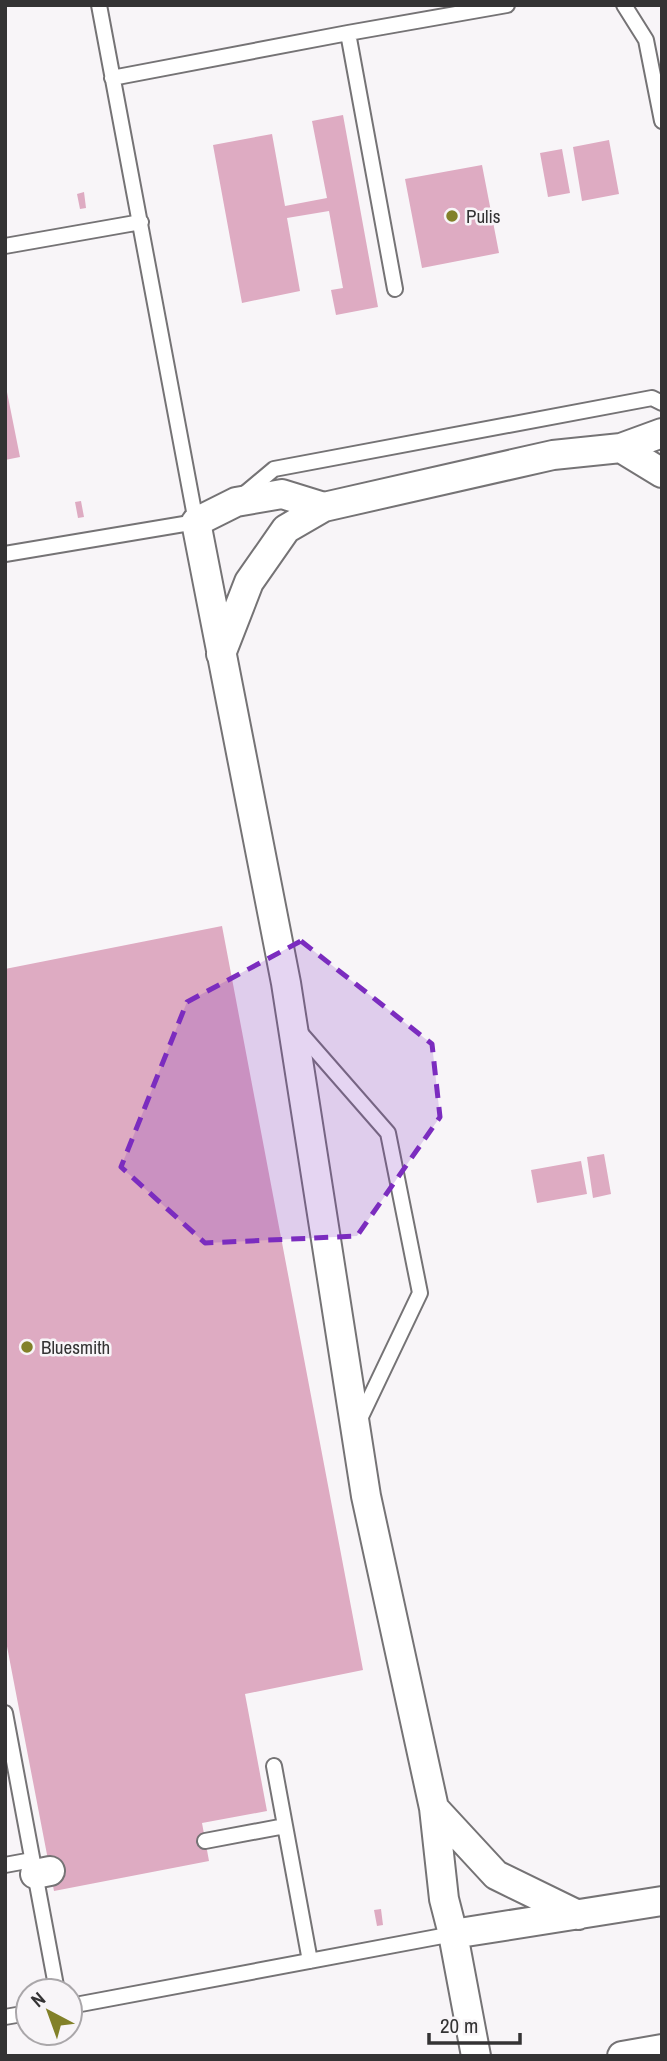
<svg xmlns="http://www.w3.org/2000/svg" width="667" height="2061" font-family="'Archivo Narrow',sans-serif">
  <rect width="100%" height="100%" fill="#f8f5f8"/>
  <!-- building -->
  <path fill="#deabc2" d="M343 115 378 307 336 315 331 290 343 288 329 211 287 218 300 291 242 303 213 145 272 134 285 206 327 198 312 121Z
    M609 140 619 194 582 201 573 147Z
    M562 149 570 193 548 197 540 153Z
    M482 165 499 253 422 268 405 179Z
    M84 192 86 208 80 209 77 194Z
    M5 382 20 457 5 460Z
    M81 501 84 517 78 518 75 502Z
    M222 926 363 1670 245 1694 267 1811 202 1823 209 1861 54 1891 5 1636V969Z
    M604 1154 611 1194 593 1198 587 1157Z
    M581 1161 587 1194 537 1203 531 1170Z
    M381 1909 383 1925 377 1926 374 1910Z"/>
  <g fill="none" stroke-linecap="round" stroke-linejoin="round">
    <!-- lane casing -->
    <g stroke="#757375" stroke-width="18">
      <path id="lane" d="M624 5 646 40 662 121
        M348 33 395 289
        M112 78 348 33 507 5
        M5 246 141 222
        M243 495 274 469 652 398 662 403
        M5 554 196 522 99 5
        M297 1029 388 1133 420 1293 358 1423
        M5 1713 57 1991
        M274 1766 310 1961
        M205 1841 285 1826
        M5 1865 32 1860
        M70 2006 453 1934
        M5 2017 28 2013"/>
    </g>
    <!-- street casing -->
    <g stroke="#757375" stroke-width="32">
      <path id="street" d="M621 448 662 473
        M324 507 282 494 236 502 196 522 286 983 366 1496 434 1808 444 1899 453 1934 476 2056
        M221 654 249 582 286 529 324 507 553 455 621 448 662 433
        M434 1808 496 1875 578 1915
        M35 1874 50 1871
        M453 1934 662 1901
        M622 2056 662 2049"/>
    </g>
    <!-- lane -->
    <use href="#lane" stroke="#fff" stroke-width="14"/>
    <!-- street -->
    <use href="#street" stroke="#fff" stroke-width="28"/>
  </g>
  <!-- marked area -->
  <path fill="#7b2cbf" fill-opacity="0.2" stroke="#7b2cbf" stroke-width="5" stroke-dasharray="14 9" stroke-linejoin="round" d="M301 941 432 1044 440 1117 357 1236 205 1243 121 1167 187 1002Z"/>
  <!-- markers -->
  <g fill="#828129" stroke="#f8f5f8" stroke-width="2.5">
    <circle cx="452" cy="216" r="7"/>
    <circle cx="27" cy="1347" r="7"/>
  </g>
  <g text-anchor="middle" stroke-width="5" stroke-linejoin="round" paint-order="stroke">
    <!-- poi labels -->
    <g font-size="19" fill="#343334" stroke="#f8f5f8" text-anchor="start">
      <text x="466" y="223">Pulis</text>
      <text x="41" y="1354">Bluesmith</text>
    </g>
  </g>
  <!-- border -->
  <rect width="667" height="2061" fill="none" stroke="#343334" stroke-width="14"/>
  <!-- north arrow -->
  <g transform="translate(49 2012) rotate(319)"><circle r="33" fill="#f8f5f8" stroke="#aaa7aa" stroke-width="2"/>
  <path d="M0-5L12 26L0 18L-12 26Z" fill="#828129"/>
  <text y="-10" font-size="19" font-weight="bold" text-anchor="middle" fill="#343334">N</text>
  </g>
  <!-- scale -->
  <path d="M429 2033v10h91v-10" fill="none" stroke="#343334" stroke-width="3.5"/>
  <text x="440" y="2033" font-size="21" fill="#343334" stroke="#f8f5f8" stroke-width="5" paint-order="stroke">20 m</text>
</svg>
